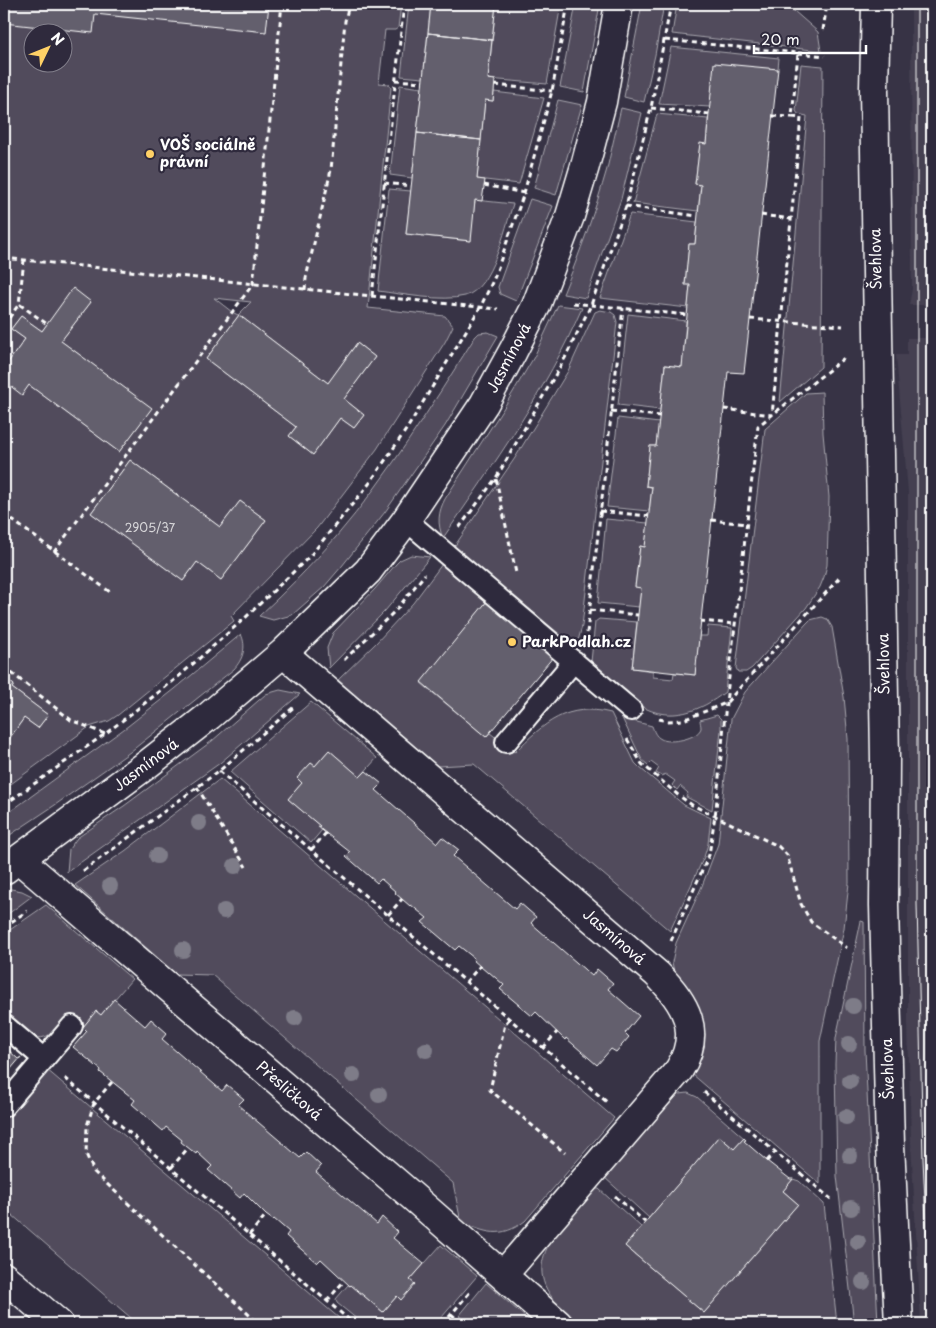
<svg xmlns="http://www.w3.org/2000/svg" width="936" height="1328" font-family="'Playpen Sans',sans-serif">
  <rect width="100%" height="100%" fill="#373345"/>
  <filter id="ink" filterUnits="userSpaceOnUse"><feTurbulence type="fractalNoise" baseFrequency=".02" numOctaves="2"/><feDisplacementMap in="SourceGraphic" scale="10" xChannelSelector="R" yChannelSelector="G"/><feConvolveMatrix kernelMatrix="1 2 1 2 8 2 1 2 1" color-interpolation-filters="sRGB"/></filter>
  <g filter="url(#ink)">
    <!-- built -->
    <path fill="#444051" d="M911 4H932V305H909L912 289Z
      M907 338H932V1324H921L911 1143 908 1024V492L896 355H907Z"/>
    <!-- green -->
    <path fill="#514c5c" stroke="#a8a6ae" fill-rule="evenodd" d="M4 4H401L398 28 395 30H385L379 83 389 84 391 88 368 308 445 316 453 326 445 342 377 449 317 528 231 616 234 621 118 715 109 721 89 727 4 789V746L24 718 38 728 48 715 12 688 14 685 4 677V381L22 394 29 385 119 452 151 408 61 341 91 302 47 324 42 331 21 316 11 329 25 339 4 368ZM32 32H62V62H32ZM214 298 251 302 238 315 232 312ZM239 315 328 383 357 343 375 357 344 399 364 415 354 428 340 418 313 455 289 436 296 427 206 359ZM130 460 220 527 240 501 266 520 221 580 197 562 183 581 91 513Z
      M409 4H431L423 78 401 76Z
      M496 4H561L547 84 488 79Z
      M576 4H600L584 92 560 87Z
      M642 4H664L655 55 644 102 624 97Z
      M677 4H786L818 32 821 51 672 34Z
      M671 47 779 58 778 69 710 107 659 104Z
      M801 64 823 66 821 367 780 402 807 116 798 114 796 111Z
      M400 85 422 88 412 178 390 175Z
      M494 92 544 98 519 184 477 179 485 100 493 101Z
      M558 100 582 105 556 195 534 188Z
      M621 108 642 113 621 199 586 298 563 294C580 253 595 211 607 169 612 149 616 128 621 108Z
      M657 114 708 119 706 144H700L695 184 701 185 698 211 633 203Z
      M389 189 411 191 406 234 470 241 475 200 513 204C505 228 492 289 465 296 442 302 402 294 378 291Z
      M530 199 553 206 516 301 500 294 498 287Z
      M630 214 697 222 695 244H689L685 284 690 285 688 308 600 298Z
      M558 305 582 308C546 391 494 464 443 538 437 524 438 512 445 499L503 409 534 357Z
      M600 310 611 312 615 315 617 322 582 626 578 641 573 649 454 547 515 458 568 371 595 312Z
      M628 314 686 321 682 367 665 365 660 410 618 405Z
      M488 332 498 336 445 426 385 512 342 566 324 587 292 615 273 620 259 616C286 591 312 565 336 537 389 475 432 405 475 337L479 333Z
      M822 392 823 433 829 497 827 565 824 577 820 587 806 608 752 668 746 672H738L736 668 765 429 806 393Z
      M618 418 659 423 656 446H650L646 486 652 487 649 511 607 507Z
      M606 519 648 523 645 547 640 546 635 586 641 588 639 607 598 603Z
      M411 555 430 557 385 611 329 668 327 648 333 633 375 589 396 564 400 560Z
      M442 564 488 600 421 683 486 737 490 733 515 752C544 723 567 702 611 713L635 763 640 768 684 805 711 818 708 844 704 857 670 931 474 764 438 766 338 680 376 643 413 603Z
      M822 617 827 619 832 627 844 697 848 739 849 883 844 928 820 1041V1184L692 1074 703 1042 702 1016 697 1004 674 972 672 962 676 943 702 886 718 844 731 719 745 692 806 624 810 620Z
      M599 619 637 622 632 668 653 671V677L673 679 674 673 695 675 699 636H707L708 626 732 628 725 692C701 711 670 723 641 706 626 697 605 675 591 662L595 622Z
      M241 634C247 647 243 659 234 669L130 752 55 805 4 839V816L128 726 175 689Z
      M280 690 300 694 220 763 67 872 69 849 77 838 124 806 212 741 266 694Z
      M311 702 377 758 360 777 329 750 315 766 311 763 298 778 302 783 288 799 320 826 319 827 322 830 311 843 230 772Z
      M717 715 721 719V730L712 810 686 797 688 793 680 786 677 790 672 785 675 781 665 774 662 776 656 773 659 768 651 762 648 765 642 760 622 718 652 726C654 731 655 736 661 739 669 744 698 739 701 728 701 725 700 722 700 720Z
      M220 779 614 1118 525 1221C501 1239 486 1233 461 1222L453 1183 212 975 176 974 75 885 125 851Z
      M11 889 22 891 32 896 4 917V891Z
      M46 905 132 979 101 1015 96 1012 83 1027 69 1016C38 1052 35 1038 4 1012V934Z
      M861 921 864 922 865 1050 878 1324H854L837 1176 835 1064 836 1038Z
      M46 1069 346 1324H138L4 1208V1119Z
      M688 1093 697 1097 744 1138 734 1149 719 1136 649 1218 604 1177 674 1097 680 1094Z
      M793 1179 799 1181 824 1204 837 1324H581C572 1317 562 1310 555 1301 518 1259 568 1219 595 1189H599L641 1227 625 1246 704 1313 798 1204 783 1191Z
      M441 1245 477 1276 436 1324H363L337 1303 336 1299 348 1285 350 1286 351 1285 383 1312 397 1296 401 1300 410 1280Z
      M486 1283 533 1324H469L459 1316Z"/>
    <!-- building -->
    <path fill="#635f6d" stroke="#fff" d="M4 4H269L266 32 95 14 93 33 4 23Z
      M431 4H496L492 40 428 33Z
      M428 33 492 40 488 79 495 80 494 92 493 101 485 100 481 140 417 133Z
      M714 63 778 69 744 373 728 372 695 675 632 668 641 588 635 587 640 546 645 547 652 487 646 486 650 446H656L665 365 682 367 690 285H685L689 244H695L701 185 695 184 700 143 706 144Z
      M417 133 481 140 477 179 485 180 482 201 475 200 471 241 406 234Z
      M73 288 91 302 61 341 152 408 119 452 29 385 22 395 4 381V368L25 339 11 329 21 316 42 331Z
      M239 315 328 383 357 343 375 357 344 399 364 415 354 428 340 418 313 455 289 436 296 427 206 359Z
      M130 460 220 527 240 501 266 520 221 580 197 562 183 581 91 513Z
      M488 600 554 656 486 737 421 682Z
      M4 677 14 685 12 688 48 715 38 728 24 718 4 746Z
      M329 750 360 777 366 771 382 784 376 790 437 843 442 837 459 850 453 856 515 909 520 903 536 917 531 923 592 976 597 969 613 983 608 989 639 1016 625 1033 629 1037 616 1052 611 1049 597 1065 566 1038 565 1040 536 1012 532 1016 500 989 504 985 489 972 488 973 473 960 474 958 459 946 455 950 422 922 427 918 411 905 410 906 395 893 396 892 381 879 377 883 346 856 350 852 318 827 320 826 288 799 302 783 297 778 311 763 315 766Z
      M114 999 145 1026 151 1019 167 1033 162 1039 222 1091 227 1085 244 1099 238 1105 300 1158 306 1152 321 1166 316 1172 377 1224 382 1217 398 1232 393 1238 424 1264 410 1280 415 1284 401 1300 397 1296 383 1312 351 1285 350 1286 321 1259 317 1263 286 1236 289 1232 274 1219 273 1220 266 1215 244 1193 240 1198 208 1170 212 1166 197 1152 196 1154 181 1142 182 1140 166 1127 163 1131 132 1104 135 1100 100 1072 101 1070 73 1047 87 1031 83 1027 96 1011 101 1015Z
      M4 1046 18 1059 21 1057 4 1077Z
      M719 1136 734 1149 744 1138 746 1140 744 1141 767 1161 790 1179H793L783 1191 798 1204 704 1313 625 1246Z"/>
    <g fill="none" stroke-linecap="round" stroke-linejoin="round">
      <!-- service casing -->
      <g stroke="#fff" stroke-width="24">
        <path id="service" d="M406 520 631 710
          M506 742 574 661
          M4 1025 44 1059
          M4 1106 72 1026"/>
      </g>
      <!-- minor casing -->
      <g stroke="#fff" stroke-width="31">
        <path id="minor" d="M283 653 657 974C685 1002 703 1031 679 1070L503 1275
          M19 859 412 1196 558 1324
          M4 870 149 763 209 716 283 653 368 571 406 520 484 404 513 351 536 306 570 216 585 166 602 102 619 4
          M4 1277 59 1324"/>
      </g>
      <!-- secondary casing -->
      <g stroke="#fff" stroke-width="31">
        <path id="secondary" d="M876 4 874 89 885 759 884 905 890 1145 899 1324"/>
      </g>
      <!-- path -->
      <path stroke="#fff" stroke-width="3" stroke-dasharray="5 4" stroke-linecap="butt" d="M823 30 827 4
        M665 40 798 53 792 117 801 118 772 415 724 409
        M798 53 825 56
        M395 80 423 82
        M495 85 552 91
        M651 108 709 114
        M772 116 792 117
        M384 183 411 186
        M484 185 524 193
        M626 206 697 216
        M761 215 792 219
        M4 258 498 309
        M24 260 19 304 47 324
        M305 290 306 278 331 170 345 21 349 4
        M372 296 404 4
        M573 303 687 315
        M750 319 843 326
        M4 325 19 304
        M611 411 660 416
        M496 479 516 573
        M600 511 649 516
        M4 514 110 592
        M711 520 747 524
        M459 528 496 478 565 358 591 305 626 206 651 108 671 4
        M54 552 253 284 282 4
        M590 610 638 615
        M700 621 735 624
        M587 633 623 308
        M344 660 397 609 425 574
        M4 667 71 720 105 734
        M659 719 668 721 683 720 726 703 841 576
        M627 739 642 764 678 795 692 805 778 846 787 855 801 904 811 922 847 948
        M219 771 608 1103
        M197 787 246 867
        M4 805 105 734 177 678 245 618 310 556 369 484 408 427 481 306 495 276 524 193 552 91 568 4
        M311 850 326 833
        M83 871 219 771 295 706
        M388 915 402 899
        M4 927 27 911
        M671 941 709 855 716 809 726 703 758 426 844 358
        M466 982 480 966
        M509 1019 505 1024 490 1090 565 1153
        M543 1048 557 1032
        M65 1078 354 1324
        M112 1082 94 1103 87 1126 86 1154 94 1172 259 1324
        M704 1092 831 1199
        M767 1161 775 1152
        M171 1168 188 1148
        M615 1196 645 1222
        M249 1235 266 1215
        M327 1301 344 1281
        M451 1314 463 1324
        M443 1324 470 1292"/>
      <!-- service -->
      <use href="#service" stroke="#2f2a3d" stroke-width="20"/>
      <!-- minor -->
      <use href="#minor" stroke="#2f2a3d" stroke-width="28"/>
      <!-- secondary -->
      <use href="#secondary" stroke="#2f2a3d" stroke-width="28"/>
      <!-- tram -->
      <path stroke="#fff" stroke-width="1" d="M917 4V904L923 1159 931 1324"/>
    </g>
    <!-- trees -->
    <g fill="#7e7c88">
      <circle cx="199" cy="823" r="8"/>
      <circle cx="157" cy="856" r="8"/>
      <circle cx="235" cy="866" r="8"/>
      <circle cx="110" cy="886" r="8"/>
      <circle cx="224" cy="911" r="8"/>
      <circle cx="183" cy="950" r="8"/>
      <circle cx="853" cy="1006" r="8"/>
      <circle cx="295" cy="1018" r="8"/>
      <circle cx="849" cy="1044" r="8"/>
      <circle cx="426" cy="1050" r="8"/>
      <circle cx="353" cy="1075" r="8"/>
      <circle cx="850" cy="1081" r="8"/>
      <circle cx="379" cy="1095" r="8"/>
      <circle cx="846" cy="1117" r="8"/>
      <circle cx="850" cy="1156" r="8"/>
      <circle cx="851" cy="1208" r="8"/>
      <circle cx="858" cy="1242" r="8"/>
      <circle cx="863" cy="1282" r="8"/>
    </g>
  </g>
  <!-- markers -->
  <g fill="#ffd166" stroke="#2f2a3d" stroke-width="2">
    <circle cx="150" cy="154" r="5"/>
    <circle cx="512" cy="642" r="5"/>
  </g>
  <g text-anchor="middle" stroke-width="4.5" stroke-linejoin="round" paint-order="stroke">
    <!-- number labels -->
    <g font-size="12" fill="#d8d7da">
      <text x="150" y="532">2905/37</text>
    </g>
    <!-- poi labels -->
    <g font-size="15" font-weight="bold" fill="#fff" stroke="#2f2a3d" text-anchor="start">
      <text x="160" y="150">VOŠ sociálně<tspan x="160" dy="17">právní</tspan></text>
      <text x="522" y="647">ParkPodlah.cz</text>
    </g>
    <!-- street labels -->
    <g font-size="15" fill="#fff" stroke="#2f2a3d">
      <text transform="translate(876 259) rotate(-91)" y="5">Švehlova</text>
      <text transform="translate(509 358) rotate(-62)" y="5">Jasmínová</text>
      <text transform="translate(884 664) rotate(-91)" y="5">Švehlova</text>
      <text transform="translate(146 765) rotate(-37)" y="5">Jasmínová</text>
      <text transform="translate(614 937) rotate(41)" y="5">Jasmínová</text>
      <text transform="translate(888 1069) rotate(-92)" y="5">Švehlova</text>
      <text transform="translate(289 1091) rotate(41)" y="5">Přesličková</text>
    </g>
  </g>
  <!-- margin -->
  <rect width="936" height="1328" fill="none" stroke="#2f2a3d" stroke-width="20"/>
  <rect x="10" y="10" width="916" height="1308" fill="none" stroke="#fff" stroke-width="2" filter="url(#ink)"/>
  <!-- north arrow -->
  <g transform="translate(48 48) rotate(47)"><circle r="24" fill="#2f2a3d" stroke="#827f8b"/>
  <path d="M0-4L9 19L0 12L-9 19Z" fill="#ffd166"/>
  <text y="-8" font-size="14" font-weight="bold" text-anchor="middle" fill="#ffffff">N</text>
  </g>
  <!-- scale -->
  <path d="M754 45v8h112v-8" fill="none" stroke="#ffffff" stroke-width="2.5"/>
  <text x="761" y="45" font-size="15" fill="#ffffff" stroke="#2f2a3d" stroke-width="4" paint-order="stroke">20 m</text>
</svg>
